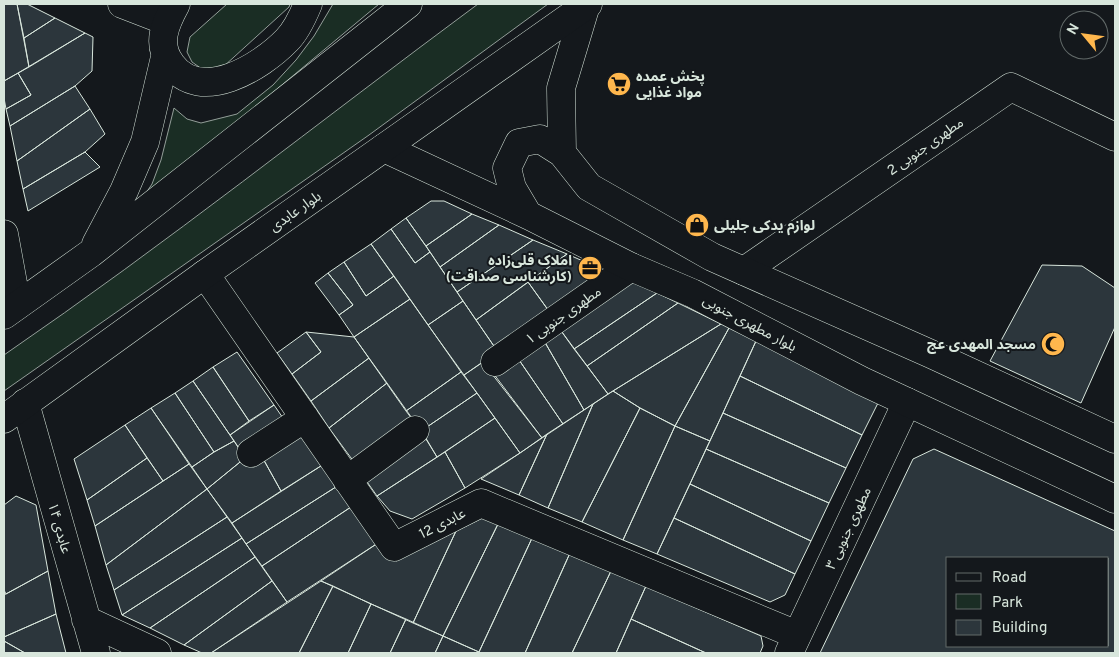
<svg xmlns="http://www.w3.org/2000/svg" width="1119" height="657" font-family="Overpass,'Noto Sans Arabic',sans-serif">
  <rect width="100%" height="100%" fill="#14181c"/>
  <!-- green -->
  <path fill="#1a2d24" stroke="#939e99" d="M227 4H290L289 7 223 67 202 69 192 62 187 52 190 37Z
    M333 4H379L138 205 152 184 161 160 174 108 187 119 201 123 237 114 273 85 296 60 314 36Z
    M478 4H548L369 135 4 391V355C166 244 320 121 478 4Z"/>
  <!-- building -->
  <path fill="#2c363c" stroke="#d8e6dc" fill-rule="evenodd" d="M4 4H17L29 67 4 81Z
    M17 4H27L55 18 24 38Z
    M55 18 85 33 29 67 24 38Z
    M85 33 93 37 92 71 75 86 10 126 6 109 31 95 18 73Z
    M18 73 31 95 6 109 4 98V81Z
    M75 86 90 109 17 161 10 126Z
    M90 109 105 134 85 152 23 189 17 161Z
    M85 152 100 167 28 211 23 189Z
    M431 201H444L472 214 426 246 406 218Z
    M472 214 499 225 440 267 426 246Z
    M406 218 430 252 415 263 391 229Z
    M499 225 533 240 457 292 440 267Z
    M391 229 415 263 430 252 463 301 428 325 371 244Z
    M533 240 567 254 476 320 457 292Z
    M371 244 394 276 366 296 344 262Z
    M567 254 610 273 551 314 528 282Z
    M344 262 366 296 394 276 410 299 354 337 339 315 353 305 328 273Z
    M1042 265 1082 266 1115 288V327L1081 403 990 361Z
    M328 273 353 305 339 315 315 283Z
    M629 279 657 293 574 349 559 328Z
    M528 282 551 314 498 352 476 320Z
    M657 293 678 303 587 366 574 349Z
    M410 299 461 372 406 411 354 337Z
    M463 301 498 352 464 375 428 325Z
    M678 303 721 324 608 394 587 366Z
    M721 324 729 328 675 426 640 408 613 391Z
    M559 328 608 394 584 410 543 339Z
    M729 328 756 341 710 441 675 426Z
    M306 332 354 337 369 358 311 401 292 374 321 352Z
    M306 332 321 352 292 374 277 353Z
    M543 339 584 410 563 424 517 357Z
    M756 341 879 401 862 435 740 376Z
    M237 352 274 405 249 421 213 367Z
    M517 357 563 424 542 438 492 374Z
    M369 358 387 383 329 428 311 401Z
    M484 361 542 438 520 453 464 375Z
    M213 367 249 421 230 435 193 381Z
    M461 372 477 393 421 431 406 411Z
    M740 376 862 435 846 468 723 413Z
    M193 381 234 441 214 452 175 393Z
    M387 383 414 421 354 462 329 428Z
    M613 391 640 408 582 522 548 508 593 404Z
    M175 393 214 452 192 467 151 408Z
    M477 393 495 418 437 457 421 431Z
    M593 404 548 508 519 495 547 434Z
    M274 405 285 421 241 451 230 435Z
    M151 408 189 464 163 481 125 425Z
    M640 408 675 426 623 540 582 522Z
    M723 413 846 468 829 503 706 449Z
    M495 418 520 453 465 488 445 452Z
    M125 425 147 458 87 500 74 459Z
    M675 426 710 441 657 554 623 540Z
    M298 431 324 464 281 491 261 455Z
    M547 434 519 495 481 479 520 453Z
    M424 435 437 457 377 496 365 479Z
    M234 441 245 458 207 489 192 467 214 452Z
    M706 449 829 503 811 541 690 484Z
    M934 449 1115 531V653H820L913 459ZM948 558H1108V646H948Z
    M445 452 465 488 412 519 390 511 377 496Z
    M261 455 281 491 232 523 207 489 245 458Z
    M147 458 163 481 95 526 87 500Z
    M189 464 207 489 106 565 95 526Z
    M324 464 339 485 246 544 232 523Z
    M690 484 811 541 795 574 674 518Z
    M339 485 354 505 262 566 246 544Z
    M207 489 227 517 114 590 106 565Z
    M16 496 36 505 48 571 6 594 4 590V505Z
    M354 505 381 541 287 602 262 566Z
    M486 516 499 522 443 636 413 623 456 531Z
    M227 517 242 538 122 615 114 590Z
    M674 518 795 574 785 595 770 602 657 554Z
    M499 522 533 536 479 652 443 636Z
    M456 531 413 623 321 581 381 541 396 561Z
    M533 536 570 553 525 653H481L479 652Z
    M242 538 255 557 150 628 122 615Z
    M570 553 611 571 572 653H525Z
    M255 557 272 581 184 645 150 628Z
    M48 571 56 614 4 637V595Z
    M611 571 646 586 616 653H572Z
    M272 581 287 602 211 653H202L184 645Z
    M321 581 333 586 299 653H211Z
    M333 586 371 604 348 653H299Z
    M646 586 761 636 763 646 760 653H706L631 619Z
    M371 604 406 619 390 653H348Z
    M56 614 66 653H25L4 641V637Z
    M406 619 443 636 435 653H390Z
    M631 619 706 653H616Z
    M443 636 479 652V653H435Z
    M4 641 25 653H4Z"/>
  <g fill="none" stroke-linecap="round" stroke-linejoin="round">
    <!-- minor casing -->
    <g stroke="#d8e6dc" stroke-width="29">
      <path id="minor" d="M4 234 17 305
        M744 271 1011 87 1115 137
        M205 274 394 547 481 503 797 635
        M495 362 631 267
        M25 403 96 653
        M251 453 305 418
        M347 480 415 430
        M86 620 157 653
        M789 653 907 402"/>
    </g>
    <!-- tertiary casing -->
    <g stroke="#d8e6dc" stroke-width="29">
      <path id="tertiary" d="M122 4 166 21
        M586 5 561 88 562 153 589 187 712 257 931 354 1115 439
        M384 148 528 215 631 267 692 293 862 381 1115 499
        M528 215 512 188 507 168 519 143 540 139 562 153"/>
    </g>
    <!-- secondary casing -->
    <g stroke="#d8e6dc" stroke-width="29">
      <path id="secondary" d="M176 4C165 24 156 44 171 64 200 105 261 67 287 40 296 31 303 16 308 4
        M96 244 124 191 145 142 165 57
        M4 315 91 253 408 4
        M4 419 205 274 588 4"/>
    </g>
    <!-- minor -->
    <use href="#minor" stroke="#14181c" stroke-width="28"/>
    <!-- tertiary -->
    <use href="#tertiary" stroke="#14181c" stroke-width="28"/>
    <!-- secondary -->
    <use href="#secondary" stroke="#14181c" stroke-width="28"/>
  </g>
  <!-- icons -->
  <defs>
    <g id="supermarket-disc" transform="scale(1.25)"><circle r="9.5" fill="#ffb74d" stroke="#14181c"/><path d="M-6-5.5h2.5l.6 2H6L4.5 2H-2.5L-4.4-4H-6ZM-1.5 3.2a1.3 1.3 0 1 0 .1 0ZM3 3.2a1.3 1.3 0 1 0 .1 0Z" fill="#111"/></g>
    <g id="shop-disc" transform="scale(1.25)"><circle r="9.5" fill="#ffb74d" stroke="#14181c"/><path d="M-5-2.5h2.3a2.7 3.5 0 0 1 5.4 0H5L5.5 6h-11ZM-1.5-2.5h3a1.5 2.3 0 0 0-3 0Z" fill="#111"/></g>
    <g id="office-disc" transform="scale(1.25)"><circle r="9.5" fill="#ffb74d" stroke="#14181c"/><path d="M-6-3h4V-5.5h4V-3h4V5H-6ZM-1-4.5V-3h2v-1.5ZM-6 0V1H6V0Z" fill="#111"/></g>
    <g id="mosque-disc" transform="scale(1.25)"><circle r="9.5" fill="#ffb74d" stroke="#14181c"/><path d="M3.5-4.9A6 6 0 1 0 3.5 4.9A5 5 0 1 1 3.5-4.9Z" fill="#111"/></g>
  </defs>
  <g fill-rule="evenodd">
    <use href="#supermarket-disc" x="619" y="84"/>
    <use href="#shop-disc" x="697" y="225"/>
    <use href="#office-disc" x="590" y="268"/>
    <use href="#mosque-disc" x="1053" y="344"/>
  </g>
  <g text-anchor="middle" stroke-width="4" stroke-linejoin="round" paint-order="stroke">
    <!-- poi labels -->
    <g font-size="14" font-weight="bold" fill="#d8e6dc" stroke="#14181c" text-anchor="start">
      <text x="636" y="81">پخش عمده<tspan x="636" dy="16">مواد غذایی</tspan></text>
      <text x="714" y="230">لوازم یدکی جلیلی</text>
      <text x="572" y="265" text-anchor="end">املاک قلی‌زاده<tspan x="572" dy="16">(کارشناسی صداقت)</tspan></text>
      <text x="1036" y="349" text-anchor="end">مسجد المهدی عج</text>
    </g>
    <!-- street labels -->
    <g font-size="14" fill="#d8e6dc" stroke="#14181c">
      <text transform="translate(925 146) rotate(-35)" y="5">مطهری جنوبی 2</text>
      <text transform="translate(295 211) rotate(-35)" y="5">بلوار عابدی</text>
      <text transform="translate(563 315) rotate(-35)" y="5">مطهری جنوبی ۱</text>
      <text transform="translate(750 323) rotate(28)" y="5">بلوار مطهری جنوبی</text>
      <text transform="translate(442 523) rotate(-27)" y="5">عابدی 12</text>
      <text transform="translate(60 528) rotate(74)" y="5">عابدی ۱۴</text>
      <text transform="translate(848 528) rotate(-65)" y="5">مطهری جنوبی ۳</text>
    </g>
  </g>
  <!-- border -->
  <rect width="1119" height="657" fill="none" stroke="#d8e6dc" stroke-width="10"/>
  <!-- legend -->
  <rect x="946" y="557" width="162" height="90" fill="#14181c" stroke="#626a69"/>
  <rect x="956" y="573" width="25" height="8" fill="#14181c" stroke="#626a69"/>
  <text x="992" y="582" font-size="15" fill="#d8e6dc">Road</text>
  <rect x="956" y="594" width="25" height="15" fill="#1a2d24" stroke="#626a69"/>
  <text x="992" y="607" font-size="15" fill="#d8e6dc">Park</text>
  <rect x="956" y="620" width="25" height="15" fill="#2c363c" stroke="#626a69"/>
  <text x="992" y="632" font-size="15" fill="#d8e6dc">Building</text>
  <!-- north arrow -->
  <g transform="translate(1084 35) rotate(299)"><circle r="24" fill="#14181c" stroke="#626a69"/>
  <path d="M0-4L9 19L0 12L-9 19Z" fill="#ffb74d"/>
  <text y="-8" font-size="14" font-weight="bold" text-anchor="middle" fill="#d8e6dc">N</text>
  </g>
</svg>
